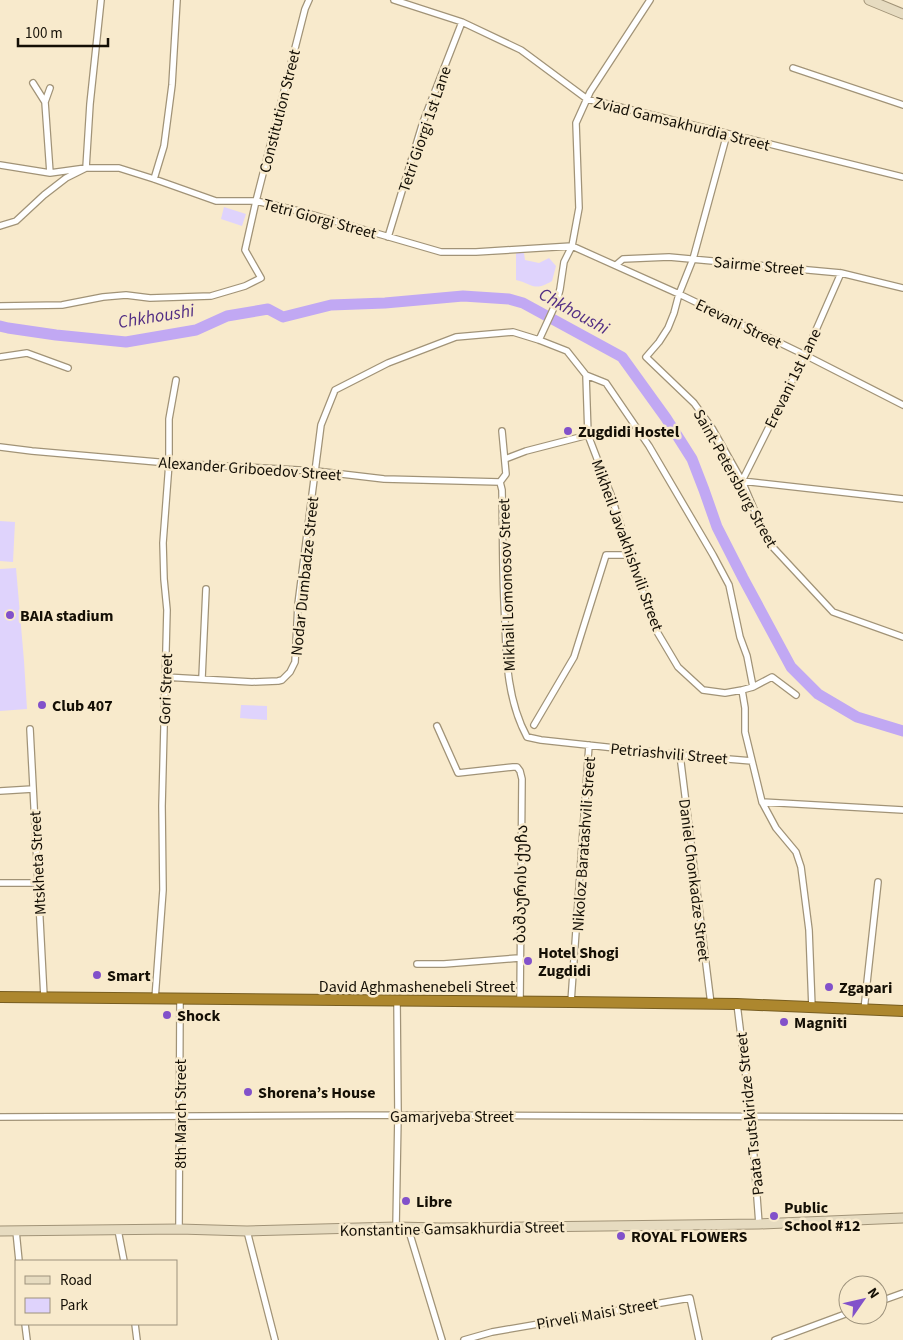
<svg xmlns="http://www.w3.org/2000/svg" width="903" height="1340" font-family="'Source Sans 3','Noto Sans Georgian',sans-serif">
  <rect width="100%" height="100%" fill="#f8eacc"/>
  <!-- green -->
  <path fill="#dfd3fc" d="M224 207 246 214 242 226 221 219Z
    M516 253H524L525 260 539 263 549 258 556 266 552 281C534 292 533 284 516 280Z
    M0 521 15 522 13 562 0 561Z
    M16 568 24 661 27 709 0 711V569Z
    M241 705 267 706V720L240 718Z"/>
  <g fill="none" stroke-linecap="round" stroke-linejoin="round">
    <!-- river -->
    <path stroke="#c1a8f3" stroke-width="11" d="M0 326 8 328 56 335 126 342 196 330 227 316 268 309 283 317 331 305 385 303 463 296 509 299 523 303 622 357 666 418 692 459 704 490 717 527 743 578 791 667 818 694 857 717 903 731"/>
    <!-- street casing -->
    <g stroke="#a19377" stroke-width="8">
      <path id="street" d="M394 0 462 22 521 50 587 99 903 177
        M793 68 903 105
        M33 83 45 102
        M50 88 45 102 50 173
        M727 134 693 259 679 294 674 313 668 328 659 342 646 357 694 403 712 428 742 481 768 542 833 612 903 637
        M0 165 50 173 86 168 90 104 101 0
        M154 179 164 146 172 85 177 0
        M0 226 16 221 44 195 66 178 86 168H119L154 179 216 201H256L303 212 441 252H476L572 246 679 294 805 355 903 405
        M388 237 423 122 462 22
        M616 265 623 259 669 257 841 273 903 288
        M841 273 805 355 742 481 903 499
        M0 306 62 305 103 297 126 295 150 298 211 296 245 286 261 278 245 250 256 201 305 9 309 0
        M539 340 557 301 560 289 564 262 572 246 579 208 576 123 590 92 650 0
        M0 357 27 353 68 368
        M586 375 588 435 611 495 630 555 656 630 678 667 703 690 725 693 742 690 745 708V732L762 802 776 828 796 852 801 867 809 930 812 1008
        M502 431 506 474 500 482 502 490C503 534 502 577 505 621 506 661 508 702 527 737L541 740 680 755 752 761
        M0 447 32 451 169 463 316 471 384 479 500 482
        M505 459 526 451 588 435
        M165 677 252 682 278 681 282 680 290 672 295 662 298 604 321 425 335 390 388 363 456 337 513 332 539 340 567 351 586 375 606 383 649 446 713 555 729 585 740 637 747 656 753 687 742 690
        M202 678 206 589
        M753 687 772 677 796 695
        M534 725 574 657 606 555H630
        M437 726 458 773 513 767H517L520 771 522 779 520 1001
        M30 729 44 997
        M680 755 711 1004
        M0 791 33 789
        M762 802 903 810
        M0 883H38
        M417 964H444L519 958
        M155 999 163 890 162 806 167 610 164 579 163 543 169 463V419L176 380
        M571 1002 589 745
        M737 1004 751 1117 759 1224
        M864 1010 878 882
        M0 1117 398 1115 903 1117
        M396 1227 398 1115 397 1000
        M408 1228 442 1340
        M179 1229 180 999
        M118 1230 124 1261
        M16 1231 19 1261
        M247 1231 275 1340
        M878 1302 903 1293
        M25 1324 27 1340
        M135 1324 137 1340
        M464 1340 492 1332 690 1298 699 1340
        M775 1340 848 1313"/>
    </g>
    <!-- secondary casing -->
    <g stroke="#a19377" stroke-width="11">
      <path id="secondary" d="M869 0 903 14
        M0 1231 179 1229 247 1231 396 1227 441 1228 759 1224 903 1218"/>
    </g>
    <!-- highway casing -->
    <g stroke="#775d20" stroke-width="12">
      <path id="highway" d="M0 997 571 1002 737 1004 903 1011"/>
    </g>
    <!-- street -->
    <use href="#street" stroke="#fff" stroke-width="5.5"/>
    <!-- secondary -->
    <use href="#secondary" stroke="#e6dbc0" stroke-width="9"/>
    <!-- highway -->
    <use href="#highway" stroke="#ad872e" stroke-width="10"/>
  </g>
  <!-- markers -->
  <g fill="#8251ca" stroke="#f8eacc" stroke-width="2">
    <circle cx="568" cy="431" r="5"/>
    <circle cx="10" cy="615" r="5"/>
    <circle cx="42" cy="705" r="5"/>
    <circle cx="528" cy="961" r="5"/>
    <circle cx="97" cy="975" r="5"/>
    <circle cx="829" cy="987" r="5"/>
    <circle cx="167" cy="1015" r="5"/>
    <circle cx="784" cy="1022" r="5"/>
    <circle cx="248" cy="1092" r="5"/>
    <circle cx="406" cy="1201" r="5"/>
    <circle cx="774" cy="1216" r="5"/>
    <circle cx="621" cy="1236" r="5"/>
  </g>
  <g text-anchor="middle" stroke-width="5" stroke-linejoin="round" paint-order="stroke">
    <!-- street labels -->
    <g font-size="16" fill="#140f05" stroke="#f8eacc">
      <text transform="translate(279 111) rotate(-76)" y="6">Constitution Street</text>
      <text transform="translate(682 123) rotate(14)" y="6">Zviad Gamsakhurdia Street</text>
      <text transform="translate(424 129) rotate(-71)" y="6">Tetri Giorgi 1st Lane</text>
      <text transform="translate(320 218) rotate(15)" y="6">Tetri Giorgi Street</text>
      <text transform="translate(759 265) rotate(5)" y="6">Sairme Street</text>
      <text transform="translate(739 323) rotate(26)" y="6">Erevani Street</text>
      <text transform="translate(792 378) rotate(-64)" y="6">Erevani 1st Lane</text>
      <text transform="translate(250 468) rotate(4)" y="6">Alexander Griboedov Street</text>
      <text transform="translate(736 478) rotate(61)" y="6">Saint-Petersburg Street</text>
      <text transform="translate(628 545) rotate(70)" y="6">Mikheil Javakhishvili Street</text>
      <text transform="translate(304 576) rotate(-84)" y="6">Nodar Dumbadze Street</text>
      <text transform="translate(506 585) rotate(-92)" y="6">Mikhail Lomonosov Street</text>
      <text transform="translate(165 689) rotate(-88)" y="6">Gori Street</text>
      <text transform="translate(669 753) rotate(5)" y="6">Petriashvili Street</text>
      <text transform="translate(583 844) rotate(-86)" y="6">Nikoloz Baratashvili Street</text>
      <text transform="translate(37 863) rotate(-93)" y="6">Mtskheta Street</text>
      <text transform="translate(695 880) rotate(83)" y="6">Daniel Chonkadze Street</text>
      <text transform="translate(520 884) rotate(-89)" y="6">ბაშაურის ქუჩა</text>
      <text x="417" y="992">David Aghmashenebeli Street</text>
      <text transform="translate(180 1114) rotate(-90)" y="6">8th March Street</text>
      <text transform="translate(749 1114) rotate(-96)" y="6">Paata Tsutskiridze Street</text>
      <text x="452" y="1122">Gamarjveba Street</text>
      <text transform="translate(452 1228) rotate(-1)" y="6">Konstantine Gamsakhurdia Street</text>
      <text transform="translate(597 1313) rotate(-10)" y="6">Pirveli Maisi Street</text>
    </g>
    <!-- poi labels -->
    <g font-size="16" font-weight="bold" fill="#140f05" stroke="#f8eacc" text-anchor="start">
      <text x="578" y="437">Zugdidi Hostel</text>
      <text x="20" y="621">BAIA stadium</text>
      <text x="52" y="711">Club 407</text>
      <text x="538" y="958">Hotel Shogi<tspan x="538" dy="18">Zugdidi</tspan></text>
      <text x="107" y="981">Smart</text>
      <text x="839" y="993">Zgapari</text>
      <text x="177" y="1021">Shock</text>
      <text x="794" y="1028">Magniti</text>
      <text x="258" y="1098">Shorena’s House</text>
      <text x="416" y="1207">Libre</text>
      <text x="784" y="1213">Public<tspan x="784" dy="18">School #12</tspan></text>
      <text x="631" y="1242">ROYAL FLOWERS</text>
    </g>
    <!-- water labels -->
    <g font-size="18" font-style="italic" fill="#522e84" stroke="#f8eacc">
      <text transform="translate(574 311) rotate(29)" y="6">Chkhoushi</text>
      <text transform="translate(156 316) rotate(-9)" y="6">Chkhoushi</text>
    </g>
  </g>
  <!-- legend -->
  <rect x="15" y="1260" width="162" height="65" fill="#f8eacc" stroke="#9d927c"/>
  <rect x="25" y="1276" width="25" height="8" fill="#e6dbc0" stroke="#9d927c"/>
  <text x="60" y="1285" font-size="15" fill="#140f05">Road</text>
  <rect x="25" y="1298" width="25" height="15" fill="#dfd3fc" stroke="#9d927c"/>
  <text x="60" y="1310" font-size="15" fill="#140f05">Park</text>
  <!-- north arrow -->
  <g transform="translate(863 1300) rotate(56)"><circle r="24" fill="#f8eacc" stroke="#9d927c"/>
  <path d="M0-4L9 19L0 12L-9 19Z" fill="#8251ca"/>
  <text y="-8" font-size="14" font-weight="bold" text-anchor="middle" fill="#140f05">N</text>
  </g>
  <!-- scale -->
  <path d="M18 38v8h90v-8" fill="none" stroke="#140f05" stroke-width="2.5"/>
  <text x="25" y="38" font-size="15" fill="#140f05" stroke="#f8eacc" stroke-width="4" paint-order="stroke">100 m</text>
</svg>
